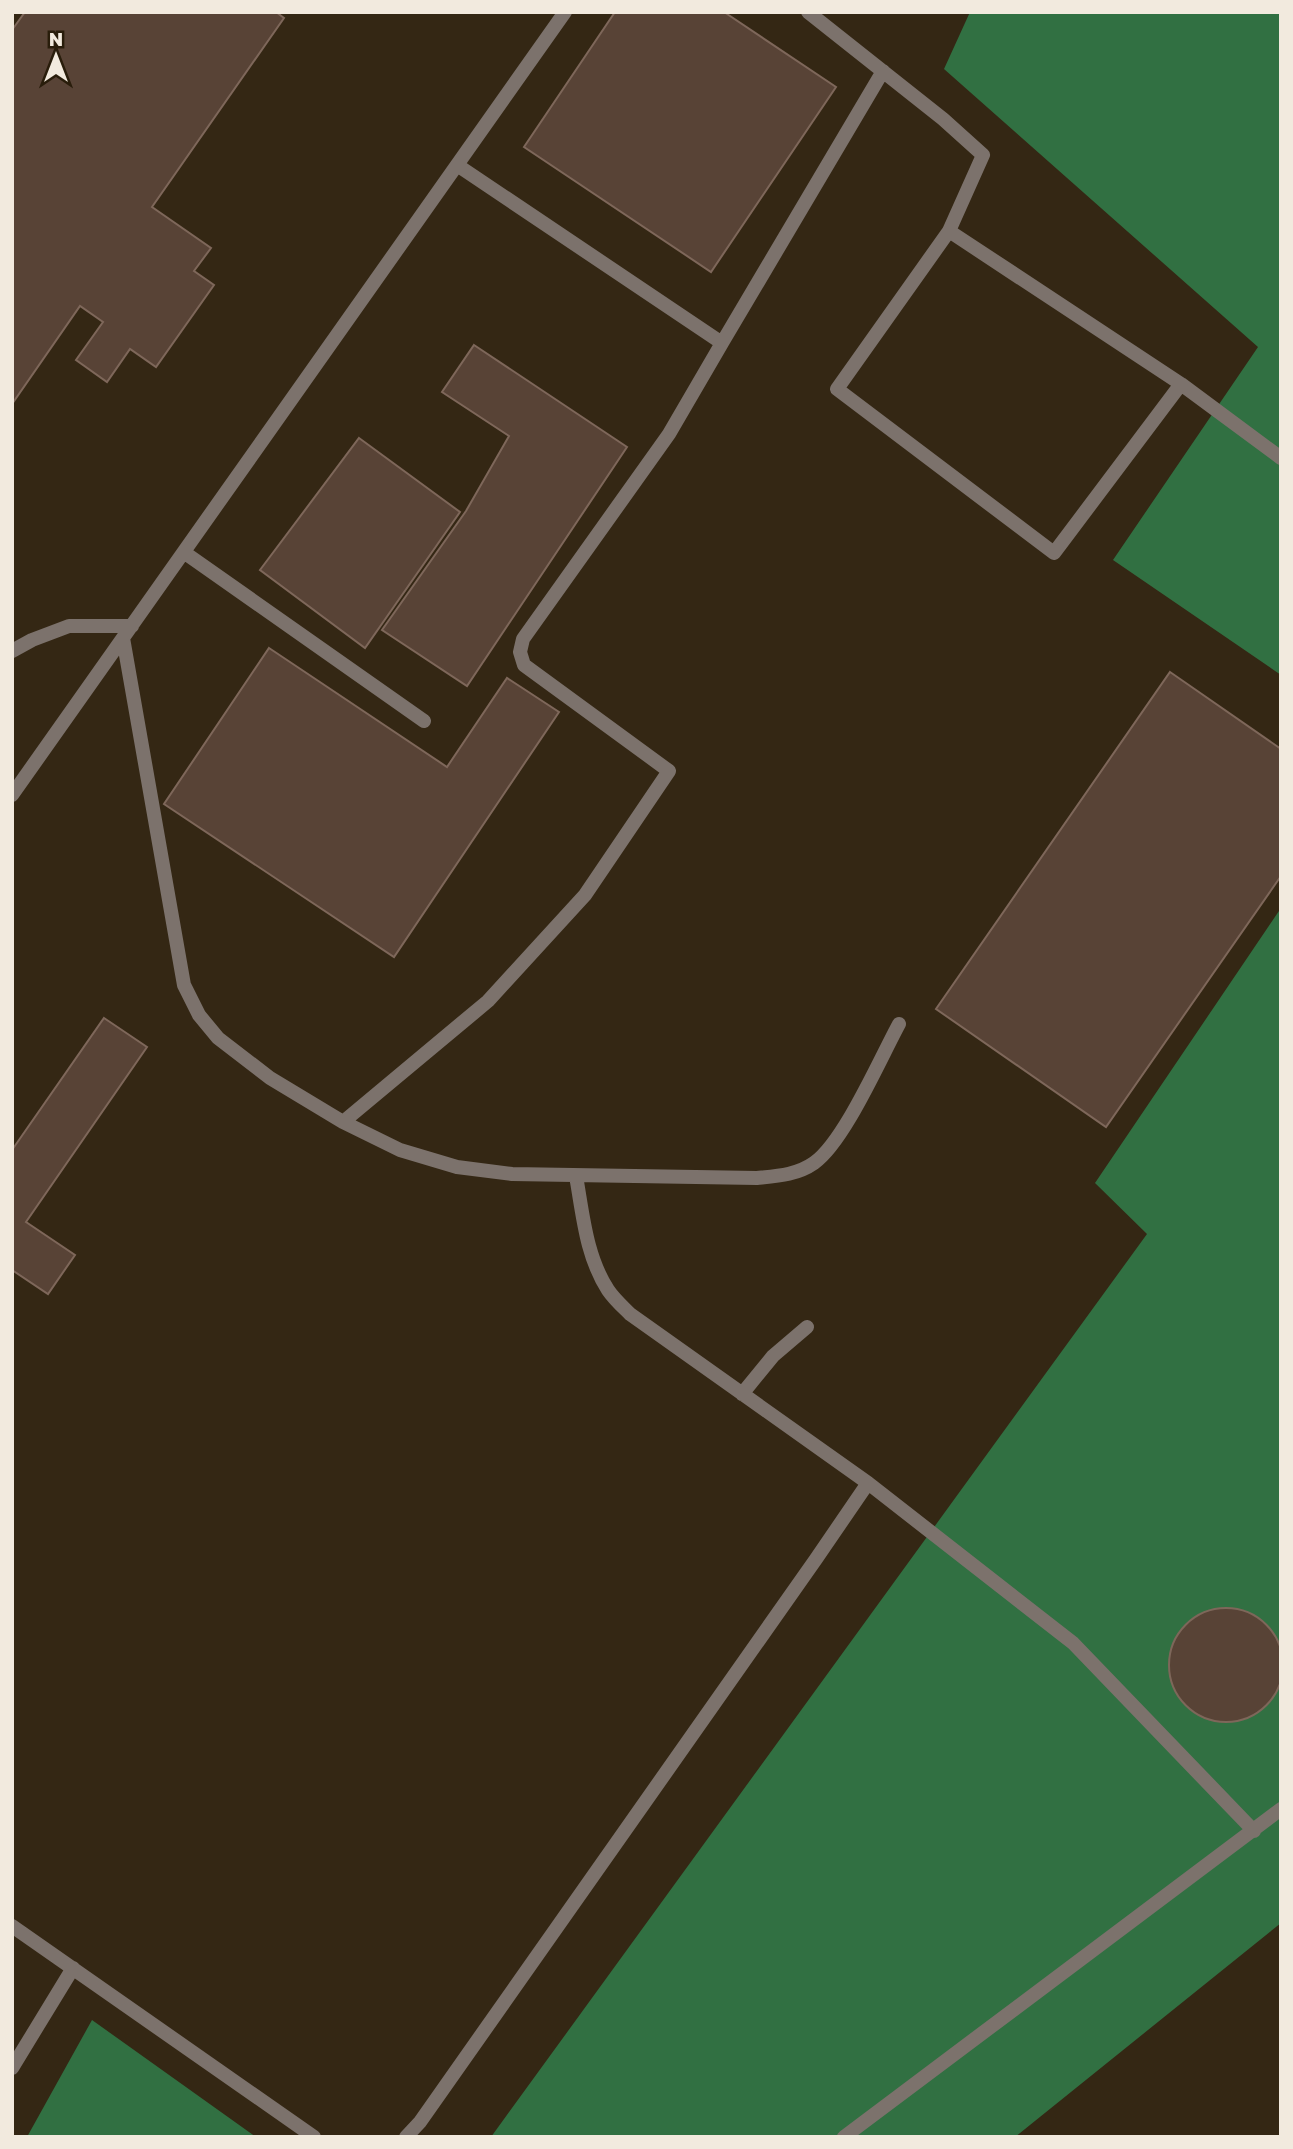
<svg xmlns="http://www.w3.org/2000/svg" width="1293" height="2149" font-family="'Golos Text',sans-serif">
  <rect width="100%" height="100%" fill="#342714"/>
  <!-- forest -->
  <path fill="#317042" d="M970 12H1281V675L1113 560 1258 347 944 69Z
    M1281 908V1923L1015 2137H491L1147 1234 1095 1183Z
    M92 2020 256 2137H27Z"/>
  <!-- building -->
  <path fill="#584336" stroke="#7e675a" stroke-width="2" d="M25 12H276L284 18 152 207 211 248 194 271 214 285 156 367 130 349 107 382 76 360 103 322 80 306 12 404V30Z
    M615 12H724L836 87 711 272 524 147Z
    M474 345 627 447 467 686 382 630 466 511 509 436 442 392Z
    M359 438 460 512 365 648 260 570Z
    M269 648 447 767 507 678 559 712 394 957 164 804Z
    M1170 672 1281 749V876L1106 1127 936 1009Z
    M104 1018 147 1047 26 1222 75 1255 48 1294 12 1270V1150Z
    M1169 1665a57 57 0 1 1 114 0a57 57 0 1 1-114 0Z"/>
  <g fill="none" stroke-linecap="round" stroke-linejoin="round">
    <!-- lane -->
    <path stroke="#7c726c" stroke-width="14" d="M808 12 943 119 983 155 949 231 1181 384 1281 458
      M949 231 837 389 1054 553 1181 384
      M722 343 883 71
      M185 553 424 721
      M123 638 184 985 199 1015 218 1038 270 1078 343 1122 400 1150 457 1167 512 1174 757 1178C777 1176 797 1175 814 1163 844 1142 880 1059 899 1024
      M12 651 32 640 69 626H132
      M12 795 565 12
      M343 1122 488 1001 585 895 669 771 524 665 520 652 523 639 669 434 722 343 457 165
      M742 1394 773 1356 807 1327
      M868 1483 1073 1643 1254 1831
      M12 1926 314 2137
      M12 2068 73 1968
      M406 2137 420 2122 816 1559 868 1483 630 1314C623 1307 614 1299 608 1290 586 1256 583 1215 576 1176
      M844 2137 1281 1809"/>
  </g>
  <!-- border -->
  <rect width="1293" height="2149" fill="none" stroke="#f2eade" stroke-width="28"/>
  <!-- north arrow -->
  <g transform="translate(56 56)" stroke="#291d0b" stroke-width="5" paint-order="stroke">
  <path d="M0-5L12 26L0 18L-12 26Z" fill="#f2eade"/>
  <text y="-10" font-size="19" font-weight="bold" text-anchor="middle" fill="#f2eade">N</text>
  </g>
</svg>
